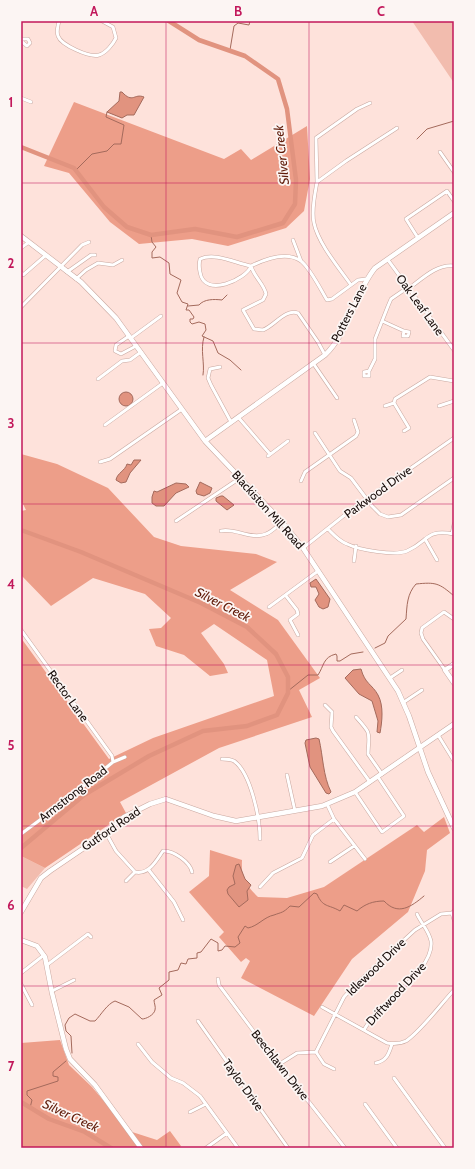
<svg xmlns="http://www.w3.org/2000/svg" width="475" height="1169" font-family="Cabin,sans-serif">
  <rect width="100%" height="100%" fill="#fee2db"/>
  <!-- green -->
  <path fill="#f2bcae" d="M412 21H454V83Z
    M21 856 45 868 27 889 21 886Z"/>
  <!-- forest -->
  <path fill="#ed9e89" d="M74 102 224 159 241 149 251 160 307 126 310 179 304 211 286 228 228 246 192 239 139 244 110 222 69 173 44 166Z
    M21 454 57 464 108 488 154 537 181 546 256 554 277 562 230 590 278 620 320 678 299 690 312 717 219 748 120 802 126 813 45 868 21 856V638L109 759 153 738 274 696 267 660 214 624 201 633 224 664 228 673 210 676 184 655 156 646 149 629 161 628 171 618 145 594 93 578 51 606 21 575V511L26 510 21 500Z
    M444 817 450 833 427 850 425 871 408 912 352 959 314 1016 241 978 250 961 246 958 241 962 219 937 224 932 189 892 209 876 210 850 242 860C241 879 245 884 258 897L287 898 324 887 417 825 424 832Z
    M60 1040 69 1065 92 1087 129 1131 157 1140 170 1131 181 1146 179 1148H21V1043Z"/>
  <!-- water -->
  <path fill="#e1937f" stroke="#a46a5c" d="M120 92H122C133 104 134 93 144 97L134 115H127L122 118 107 112 119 101Z
    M119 399a7 7 0 1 1 14 0a7 7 0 1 1-14 0Z
    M134 460H141L130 473 126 482 121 483 116 480C117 473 125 471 127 464L131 465Z
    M200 482 212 488 210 493 204 496 197 494 196 491Z
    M176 483 186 484 189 487 176 493 164 506H156L152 503V497L154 491 157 492Z
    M221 496H223L234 505 227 510 216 501V498Z
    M316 579 330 599 328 607 323 609 319 607 315 600 319 594 316 587H311L310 583Z
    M361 669C365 684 372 684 378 695 384 706 382 722 380 733L377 732 378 721 372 701 359 694 345 678 353 670Z
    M316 738 319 739C323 756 323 776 331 792L329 794 326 793 310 767 305 743 306 740Z
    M239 864 245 879 251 885 247 891 248 900 239 907 228 894 227 890 229 887 235 884 233 876 236 865Z"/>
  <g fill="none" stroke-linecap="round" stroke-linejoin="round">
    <!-- stream -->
    <path stroke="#a46a5c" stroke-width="1" d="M230 50 234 26 238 23 249 25 250 21
      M417 139 427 129 454 121
      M76 170 92 154 107 151 114 144H121L124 125 106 117 107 112
      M151 235 152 242 156 247 152 252V258L160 257 169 263 170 274 181 280 177 293 182 302 188 304 186 310H189L194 317 193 319H190V322L192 324 199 322 205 324 206 330 202 336 213 341 218 353 230 360 241 370
      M188 306 199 305C204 299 214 299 222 300L227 295
      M203 375C205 363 200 350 204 337
      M375 648 385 643 388 636 406 619C407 605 407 594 416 584 436 582 439 583 454 596
      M288 691 308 675H318C324 666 323 657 336 654L337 656V661H340L351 654 363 652
      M72 1053 71 1036 66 1031 65 1025 69 1018 75 1014 90 1021H95C101 1015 107 1004 115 1001L129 1007 142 1019C146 1019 154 1015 155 1010 156 1007 154 1003 154 1000L162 995 159 988 169 980V972L178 970 181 963 186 964 188 959 197 958V953L201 952 211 939 218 943V951L222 950 225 946 235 947 240 943 238 937 245 926 248 928C258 926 264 917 274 915 282 912 283 913 290 906L299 907 314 893 317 894C323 908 328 904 340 911L344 905 357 911C365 904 373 901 384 901 398 916 411 907 424 896
      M30 1108 32 1100 27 1095V1091L58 1081V1077L53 1076V1072L66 1061"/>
    <!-- river -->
    <path stroke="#e1937f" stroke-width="4.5" d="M21 147 74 168 104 207 127 227 151 235 195 229 237 237 283 223 295 204 296 180 287 109 278 79 245 56 199 40 169 21
      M21 530 81 552 201 603 247 627 276 654 288 677V693L277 715 247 726 203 731 149 756 84 795 21 848
      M21 1102 49 1119 85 1132 111 1148"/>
    <!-- street casing -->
    <g stroke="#c9a8a0" stroke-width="4">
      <path id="street" d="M59 21C58 26 56 31 58 36 61 45 90 58 99 55 106 53 113 44 116 38L113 27 102 21
        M21 39H28L30 43 27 46 21 41
        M21 98 31 102
        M440 152 454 172
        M317 182 316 138 357 109 370 103
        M418 238 406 219 447 191 454 201
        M293 240 301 261
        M21 248 29 242
        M388 260 454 350
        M21 272 23 275 46 255
        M67 272 91 255H95
        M76 279 86 270 98 263 113 265 122 260
        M351 285C339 268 318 243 314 223 311 210 315 194 317 182L346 161 397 128
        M408 289C422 279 436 264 454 266
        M21 307 82 245 89 242
        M382 321 404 331 403 336H408L409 332 404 331
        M129 336 116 345 115 351 121 354 136 346
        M131 338 161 316
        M325 355 318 342 298 313C286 308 274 326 263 330L254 329 243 310 263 300 266 294C264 284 254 277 251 266 235 263 215 252 200 259 199 263 199 267 200 272 204 299 247 279 251 266 265 259 287 251 301 261 310 268 321 290 327 300L332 299 358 280 366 279
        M313 363 337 398
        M220 367 210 369 208 378 211 385 231 422
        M369 371V376H364V372L369 371 375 359V339L388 306 391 299 407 288
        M98 379 122 361 130 360 141 352
        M394 403 409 428 404 431
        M385 406 394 403 395 399 430 377 454 381
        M439 406 454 401
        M238 417 270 454
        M105 425 163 383
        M315 433 340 471 351 478 372 506 380 514 388 517 401 515 454 478
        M268 456 288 441
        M100 462 110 459 182 409
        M301 481 305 472 356 436 358 432 354 420
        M176 521 240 478
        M328 529C334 535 339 541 347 544 359 550 395 556 407 551 430 541 424 529 454 534
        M221 531C236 528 251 540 266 534 272 532 277 526 282 522
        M452 534 454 524
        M425 539 437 560
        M303 548 351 510 454 438
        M354 561 356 546
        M286 596 297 610 298 614 290 620 298 635
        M269 607 318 571
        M21 630 112 756 113 762
        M445 670 423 639 421 633 422 628 444 612 454 619
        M390 678 402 670
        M404 702 422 690
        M325 705 332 712 331 727 333 731 370 782
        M356 717C372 735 369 731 368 754L382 774
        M438 735 454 761
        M222 759C226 759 230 759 234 761 251 773 260 819 260 839
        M287 775 295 811
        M355 792 382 832 404 816 378 777
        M327 804 334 819 365 859
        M106 833 116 851 135 872C149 875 156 861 163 851 173 850 190 862 192 872
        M21 834 60 805 113 762 125 757
        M330 862 354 846
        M148 869 174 902 183 920
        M126 881 135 872
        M260 887 273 873 302 858 313 835 334 819
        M452 913 454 920
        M47 965 88 934 91 937
        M21 973 44 955
        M218 979 219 985 296 1088 309 1102 345 1148
        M21 984 32 1005
        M52 991 74 980
        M322 1007 387 1043C394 1044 400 1044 406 1041 420 1032 441 1004 454 990
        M198 1021 288 1148
        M364 1030C378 1003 435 971 431 941 429 931 421 923 417 914
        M138 1044 152 1062 171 1078 183 1083 200 1096 238 1148
        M316 1052 324 1064 334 1069
        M376 1063C387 1061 389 1053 392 1044
        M278 1065 297 1053 316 1052 344 997 356 984 415 930 441 914 452 913 454 911
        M394 1078 445 1148
        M365 1104 397 1148
        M190 1112 206 1104
        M206 1148 227 1133"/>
    </g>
    <!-- secondary casing -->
    <g stroke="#c9a8a0" stroke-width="5.5">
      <path id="secondary" d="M21 236 81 282 116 318 205 441 282 522 303 548 398 691 409 716 428 772 454 828
        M205 441 325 355C349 332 354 294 375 268L454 213
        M454 664 445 670 454 683
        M21 912 41 878 50 871 106 833 124 817 150 804 166 799 214 816 236 821 322 806 355 792 454 724
        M21 940 37 946 45 957 52 993 66 1049 70 1059 95 1085 141 1148"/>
    </g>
    <!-- street -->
    <use href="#street" stroke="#fff" stroke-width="3"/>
    <!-- secondary -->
    <use href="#secondary" stroke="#fff" stroke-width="4.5"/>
  </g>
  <!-- grid -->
  <path fill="none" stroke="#c2185b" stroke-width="1" stroke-opacity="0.55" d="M166 21V1148M309 21V1148M21 183H454M21 343H454M21 504H454M21 665H454M21 826H454M21 986H454"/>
  <g text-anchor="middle" stroke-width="3.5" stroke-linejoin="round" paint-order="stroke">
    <!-- street labels -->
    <g font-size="12" fill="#170c09" stroke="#fcf5f3">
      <text transform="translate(420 305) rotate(54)" y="4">Oak Leaf Lane</text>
      <text transform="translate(349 313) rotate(-63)" y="4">Potters Lane</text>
      <text transform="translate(378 492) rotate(-36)" y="4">Parkwood Drive</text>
      <text transform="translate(268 510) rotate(48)" y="4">Blackiston Mill Road</text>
      <text transform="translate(68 696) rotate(54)" y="4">Rector Lane</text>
      <text transform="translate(73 794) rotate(-38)" y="4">Armstrong Road</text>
      <text transform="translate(111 829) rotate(-34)" y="4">Gutford Road</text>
      <text transform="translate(376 967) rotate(-44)" y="4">Idlewood Drive</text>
      <text transform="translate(396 994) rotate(-47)" y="4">Driftwood Drive</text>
      <text transform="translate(280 1065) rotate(52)" y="4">Beechlawn Drive</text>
      <text transform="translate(243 1085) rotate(54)" y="4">Taylor Drive</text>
    </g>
    <!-- water labels -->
    <g font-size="13" font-style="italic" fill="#601b09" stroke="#fcf5f3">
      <text transform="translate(281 155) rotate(-96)" y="5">Silver Creek</text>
      <text transform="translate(223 604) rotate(27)" y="5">Silver Creek</text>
      <text transform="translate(71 1115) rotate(25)" y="5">Silver Creek</text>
    </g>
  </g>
  <!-- border -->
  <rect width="475" height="1169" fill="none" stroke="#fcf5f3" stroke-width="44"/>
  <rect x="22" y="22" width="431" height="1125" fill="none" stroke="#c2185b" stroke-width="1.5"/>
  <g font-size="13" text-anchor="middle" font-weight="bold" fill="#c2185b">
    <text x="94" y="16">A</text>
    <text x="238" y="16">B</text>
    <text x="381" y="16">C</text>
    <text x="11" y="107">1</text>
    <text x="11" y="268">2</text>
    <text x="11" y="428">3</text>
    <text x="11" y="589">4</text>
    <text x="11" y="750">5</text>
    <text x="11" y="910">6</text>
    <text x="11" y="1071">7</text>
  </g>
</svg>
